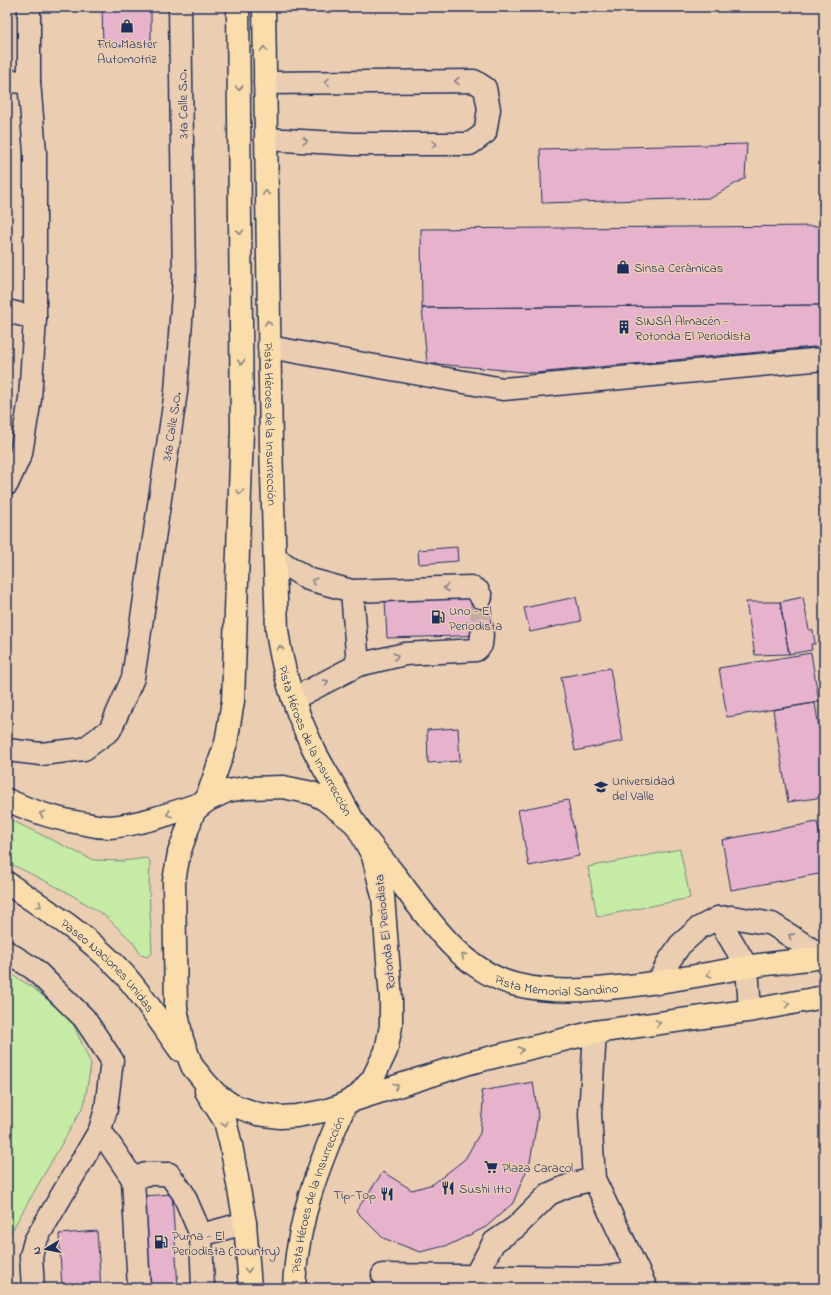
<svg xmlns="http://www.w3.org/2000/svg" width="831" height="1295" font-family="'Indie Flower',sans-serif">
  <rect width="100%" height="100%" fill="#ebceb2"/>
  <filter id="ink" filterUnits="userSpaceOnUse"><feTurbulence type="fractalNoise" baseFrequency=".025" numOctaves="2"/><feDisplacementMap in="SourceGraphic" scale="8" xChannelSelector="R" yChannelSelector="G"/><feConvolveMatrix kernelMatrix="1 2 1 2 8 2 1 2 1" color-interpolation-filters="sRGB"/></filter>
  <g filter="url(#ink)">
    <!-- green -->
    <path fill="#c6eba5" stroke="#708d82" d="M7 818 93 860 123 861 146 858 150 861 149 889 152 953 147 957 141 955 132 941 104 915 65 891 7 862Z
      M680 849 690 898 597 917 588 867Z
      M7 972 31 986 71 1019 91 1064 84 1105 7 1239Z"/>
    <!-- building -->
    <path fill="#e7b2cc" stroke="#1b2f5e" d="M102 7H151V45L103 46Z
      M747 144 745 178 711 198 542 203 540 149Z
      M824 226V305L422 308 421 229Z
      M824 305V346L535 373 427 363 422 308Z
      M457 547 458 561 419 564 418 550Z
      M490 597 491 635 387 638 385 600Z
      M576 597 581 621 530 632 524 608Z
      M803 597 809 630H813L815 644H811L812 650 789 654 780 602Z
      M746 602H780L789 654 755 655Z
      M811 653 819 702 727 717 719 668Z
      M610 668 623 741 575 751 561 677Z
      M815 703 824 760V797L788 802 773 710Z
      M458 728 460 761 428 763 427 730Z
      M568 800 579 856 529 866 518 810Z
      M817 822 824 858V873L731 890 722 840Z
      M533 1082 538 1116 530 1162 513 1203 486 1227 449 1245 420 1252 383 1238 356 1211 383 1172 412 1190 433 1184 465 1159 480 1133 483 1103 481 1091Z
      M172 1194 178 1288H150L143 1196Z
      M97 1231 101 1288H62L59 1234Z"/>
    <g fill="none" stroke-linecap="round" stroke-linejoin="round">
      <!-- minor-tunnel -->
      <path stroke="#c1aea1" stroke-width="22" stroke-dasharray="22 11" stroke-linecap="butt" d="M481 597 482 635"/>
      <!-- minor casing -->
      <g stroke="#1b2f5e" stroke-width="25">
        <g id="minor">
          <path d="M7 81 29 82"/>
          <path d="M265 83 474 81 485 88 489 109 485 133 470 144H354L266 139"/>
          <path d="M7 311 35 318"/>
          <path d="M269 347 503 389 824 359"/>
          <path d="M7 484 21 453 30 399 35 318V152L29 82V7"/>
          <path d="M275 558 308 579 352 591 471 587 478 591 481 597"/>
          <path d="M352 591 358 665"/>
          <path d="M293 699 358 665 405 654 476 650 481 645 482 635"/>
          <path id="s1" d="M7 750 41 754 84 749 110 730 133 678 176 392 184 278 180 7"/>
          <path d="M718 918 747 967 750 1010"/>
          <path d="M7 952 34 969 84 1018 112 1060 106 1109 100 1130 35 1241 31 1256 33 1288"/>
          <path d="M658 983 669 961 680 945 699 928 718 918 732 917 772 924 823 957"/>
          <path d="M595 1032 590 1114 594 1179 646 1288"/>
          <path d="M100 1130 133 1179 146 1174H169L183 1193 201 1235 203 1288"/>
          <path d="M133 1179 139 1288"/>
          <path d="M201 1235 245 1223"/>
          <path d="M383 1275 601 1278 638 1273"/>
          <path d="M475 1276 494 1242 516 1227 549 1194 570 1185 594 1179"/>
        </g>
      </g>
      <!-- major casing -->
      <g stroke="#1b2f5e" stroke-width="25">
        <g id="major">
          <path id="s2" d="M264 7 271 444 277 630C282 668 293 704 309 739 315 754 324 768 332 782 340 796 347 811 356 825 369 844 384 861 398 879 429 920 463 972 517 985 553 993 582 991 618 987 661 983 703 975 745 967 771 963 798 961 824 957"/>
          <path d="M283 787 312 793 324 799 356 824 373 856 383 896 391 999V1026L386 1051 373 1078 358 1096 340 1106 324 1111 297 1116 280 1117 258 1114 232 1105 216 1094 205 1082 192 1066 182 1039 176 1008 174 881 179 853 194 811 206 801 227 791 245 788Z"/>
          <path d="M7 800C33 812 58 820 86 824 94 826 103 827 110 827 143 824 175 812 205 802"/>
          <path d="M206 801 226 743 233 701 242 431 238 7"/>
          <path id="s3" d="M7 883C47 910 88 936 122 972 144 996 161 1024 180 1050"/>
          <path d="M206 1091 225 1121 231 1145 245 1223 250 1288"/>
          <path d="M354 1100 469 1063 595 1032 754 1010 824 997"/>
          <path id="s4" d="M294 1288C297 1219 318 1166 346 1103"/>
        </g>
      </g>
      <!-- minor -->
      <use href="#minor" stroke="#ebceb2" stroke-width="22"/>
      <!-- major -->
      <use href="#major" stroke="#faddab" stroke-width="22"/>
    </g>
    <!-- one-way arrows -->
    <defs><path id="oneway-chevron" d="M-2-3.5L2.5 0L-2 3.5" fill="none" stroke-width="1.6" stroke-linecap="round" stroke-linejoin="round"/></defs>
    <g stroke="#8a8684">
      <use href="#oneway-chevron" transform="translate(264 49) rotate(-91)"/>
      <use href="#oneway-chevron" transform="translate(239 88) rotate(89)"/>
      <use href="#oneway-chevron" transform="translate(266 193) rotate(-91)"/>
      <use href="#oneway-chevron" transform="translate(240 232) rotate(89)"/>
      <use href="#oneway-chevron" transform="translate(268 323) rotate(-91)"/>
      <use href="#oneway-chevron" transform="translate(241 362) rotate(89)"/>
      <use href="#oneway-chevron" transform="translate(240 492) rotate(91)"/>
      <use href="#oneway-chevron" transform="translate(280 648) rotate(-100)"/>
      <use href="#oneway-chevron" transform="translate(42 814) rotate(-163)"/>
      <use href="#oneway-chevron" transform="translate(169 814) rotate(161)"/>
      <use href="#oneway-chevron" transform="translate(39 905) rotate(35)"/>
      <use href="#oneway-chevron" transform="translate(464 956) rotate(-141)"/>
      <use href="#oneway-chevron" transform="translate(709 974) rotate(170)"/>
      <use href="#oneway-chevron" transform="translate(787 1004) rotate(-10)"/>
      <use href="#oneway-chevron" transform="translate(658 1023) rotate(-9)"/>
      <use href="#oneway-chevron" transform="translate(521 1050) rotate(-14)"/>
      <use href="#oneway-chevron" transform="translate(396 1086) rotate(-19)"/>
      <use href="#oneway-chevron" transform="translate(225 1124) rotate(71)"/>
      <use href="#oneway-chevron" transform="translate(248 1270) rotate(85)"/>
    </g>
    <g stroke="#837e88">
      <use href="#oneway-chevron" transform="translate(457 81) rotate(179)"/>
      <use href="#oneway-chevron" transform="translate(327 82) rotate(179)"/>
      <use href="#oneway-chevron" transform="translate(305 141) rotate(4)"/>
      <use href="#oneway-chevron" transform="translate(434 144)"/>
      <use href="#oneway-chevron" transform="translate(314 581) rotate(-165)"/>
      <use href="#oneway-chevron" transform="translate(446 588) rotate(178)"/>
      <use href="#oneway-chevron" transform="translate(396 656) rotate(-13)"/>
      <use href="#oneway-chevron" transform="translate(326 682) rotate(-28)"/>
      <use href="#oneway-chevron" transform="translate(791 936) rotate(-147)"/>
    </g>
  </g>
  <!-- icons -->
  <defs>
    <g id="shop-bare" transform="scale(1.08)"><path d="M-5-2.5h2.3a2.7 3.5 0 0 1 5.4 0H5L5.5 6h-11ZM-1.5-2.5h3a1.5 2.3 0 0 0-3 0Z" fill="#1b2f5e" stroke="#ebceb2" stroke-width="2.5" paint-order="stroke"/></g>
    <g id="building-bare" transform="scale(1.08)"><path d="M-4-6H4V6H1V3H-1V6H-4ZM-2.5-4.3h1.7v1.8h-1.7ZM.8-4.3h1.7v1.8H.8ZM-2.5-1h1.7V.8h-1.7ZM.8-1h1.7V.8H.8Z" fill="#1b2f5e" stroke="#ebceb2" stroke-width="2.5" paint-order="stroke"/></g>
    <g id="fuel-bare" transform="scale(1.08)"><path d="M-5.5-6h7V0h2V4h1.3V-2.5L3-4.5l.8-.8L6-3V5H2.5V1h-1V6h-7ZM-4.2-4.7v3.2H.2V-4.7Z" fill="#1b2f5e" stroke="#ebceb2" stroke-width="2.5" paint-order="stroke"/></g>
    <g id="university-bare" transform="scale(1.08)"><path d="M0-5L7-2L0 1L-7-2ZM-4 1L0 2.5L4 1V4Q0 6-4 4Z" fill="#1b2f5e" stroke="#ebceb2" stroke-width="2.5" paint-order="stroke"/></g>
    <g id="supermarket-bare" transform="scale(1.08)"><path d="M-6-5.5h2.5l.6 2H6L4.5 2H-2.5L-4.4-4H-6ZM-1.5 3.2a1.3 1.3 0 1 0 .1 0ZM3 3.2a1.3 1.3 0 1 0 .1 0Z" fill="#1b2f5e" stroke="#ebceb2" stroke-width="2.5" paint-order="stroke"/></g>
    <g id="restaurant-bare" transform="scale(1.08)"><path d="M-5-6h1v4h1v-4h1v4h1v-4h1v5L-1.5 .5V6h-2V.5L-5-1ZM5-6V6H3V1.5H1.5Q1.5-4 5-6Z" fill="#1b2f5e" stroke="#ebceb2" stroke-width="2.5" paint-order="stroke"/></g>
  </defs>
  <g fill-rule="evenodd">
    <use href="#shop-bare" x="127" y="26"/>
    <use href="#shop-bare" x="623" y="267"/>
    <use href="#building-bare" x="624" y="327"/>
    <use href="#fuel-bare" x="438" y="617"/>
    <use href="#university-bare" x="601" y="787"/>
    <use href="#supermarket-bare" x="491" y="1167"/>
    <use href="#restaurant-bare" x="448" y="1188"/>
    <use href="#restaurant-bare" x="387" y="1194"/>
    <use href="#fuel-bare" x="161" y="1242"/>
  </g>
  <g text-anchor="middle" stroke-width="3" stroke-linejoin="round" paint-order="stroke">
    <!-- poi labels -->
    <g font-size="13" fill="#1b2f5e" stroke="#ebceb2" text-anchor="start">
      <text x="127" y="48" text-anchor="middle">Frio Master<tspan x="127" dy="15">Automotriz</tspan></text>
      <text x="634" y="272">Sinsa Cerámicas</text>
      <text x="635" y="325">SINSA Almacén -<tspan x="635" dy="15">Rotonda El Periodista</tspan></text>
      <text x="449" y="615">Uno - El<tspan x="449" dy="15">Periodista</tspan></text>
      <text x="612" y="785">Universidad<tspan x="612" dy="15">del Valle</tspan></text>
      <text x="502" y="1172">Plaza Caracol</text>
      <text x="459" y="1193">Sushi Itto</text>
      <text x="376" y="1199" text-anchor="end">Tip-Top</text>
      <text x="172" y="1240">Puma - El<tspan x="172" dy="15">Periodista (country)</tspan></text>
    </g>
    <!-- street labels -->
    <g font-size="13" fill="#1b2f5e" stroke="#ebceb2">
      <text transform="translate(182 104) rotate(-91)" y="5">31a Calle S.O.</text>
      <text dy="5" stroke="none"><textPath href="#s2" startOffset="417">Pista Héroes de la Insurrección</textPath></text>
      <text dy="5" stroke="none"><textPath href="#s1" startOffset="421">31a Calle S.O.</textPath></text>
      <text dy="5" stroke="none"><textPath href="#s2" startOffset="741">Pista Héroes de la Insurrección</textPath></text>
      <text transform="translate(384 932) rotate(-96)" y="5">Rotonda El Periodista</text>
      <text dy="5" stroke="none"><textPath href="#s3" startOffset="131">Paseo Naciones Unidas</textPath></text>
      <text dy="5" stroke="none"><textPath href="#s2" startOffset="1106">Pista Memorial Sandino</textPath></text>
      <text dy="5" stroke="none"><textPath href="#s4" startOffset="97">Pista Héroes de la Insurrección</textPath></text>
    </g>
  </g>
  <!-- margin -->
  <rect width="831" height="1295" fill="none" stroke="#ebceb2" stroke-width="24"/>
  <rect x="12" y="12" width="807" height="1271" fill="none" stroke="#1b2f5e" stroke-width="1.5" filter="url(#ink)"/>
  <!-- north arrow -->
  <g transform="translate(46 1249) rotate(260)" stroke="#ebceb2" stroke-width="3" paint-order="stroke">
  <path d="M0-3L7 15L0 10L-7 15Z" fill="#1b2f5e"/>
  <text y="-6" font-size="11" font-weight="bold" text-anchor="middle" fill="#1b2f5e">N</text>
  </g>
</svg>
